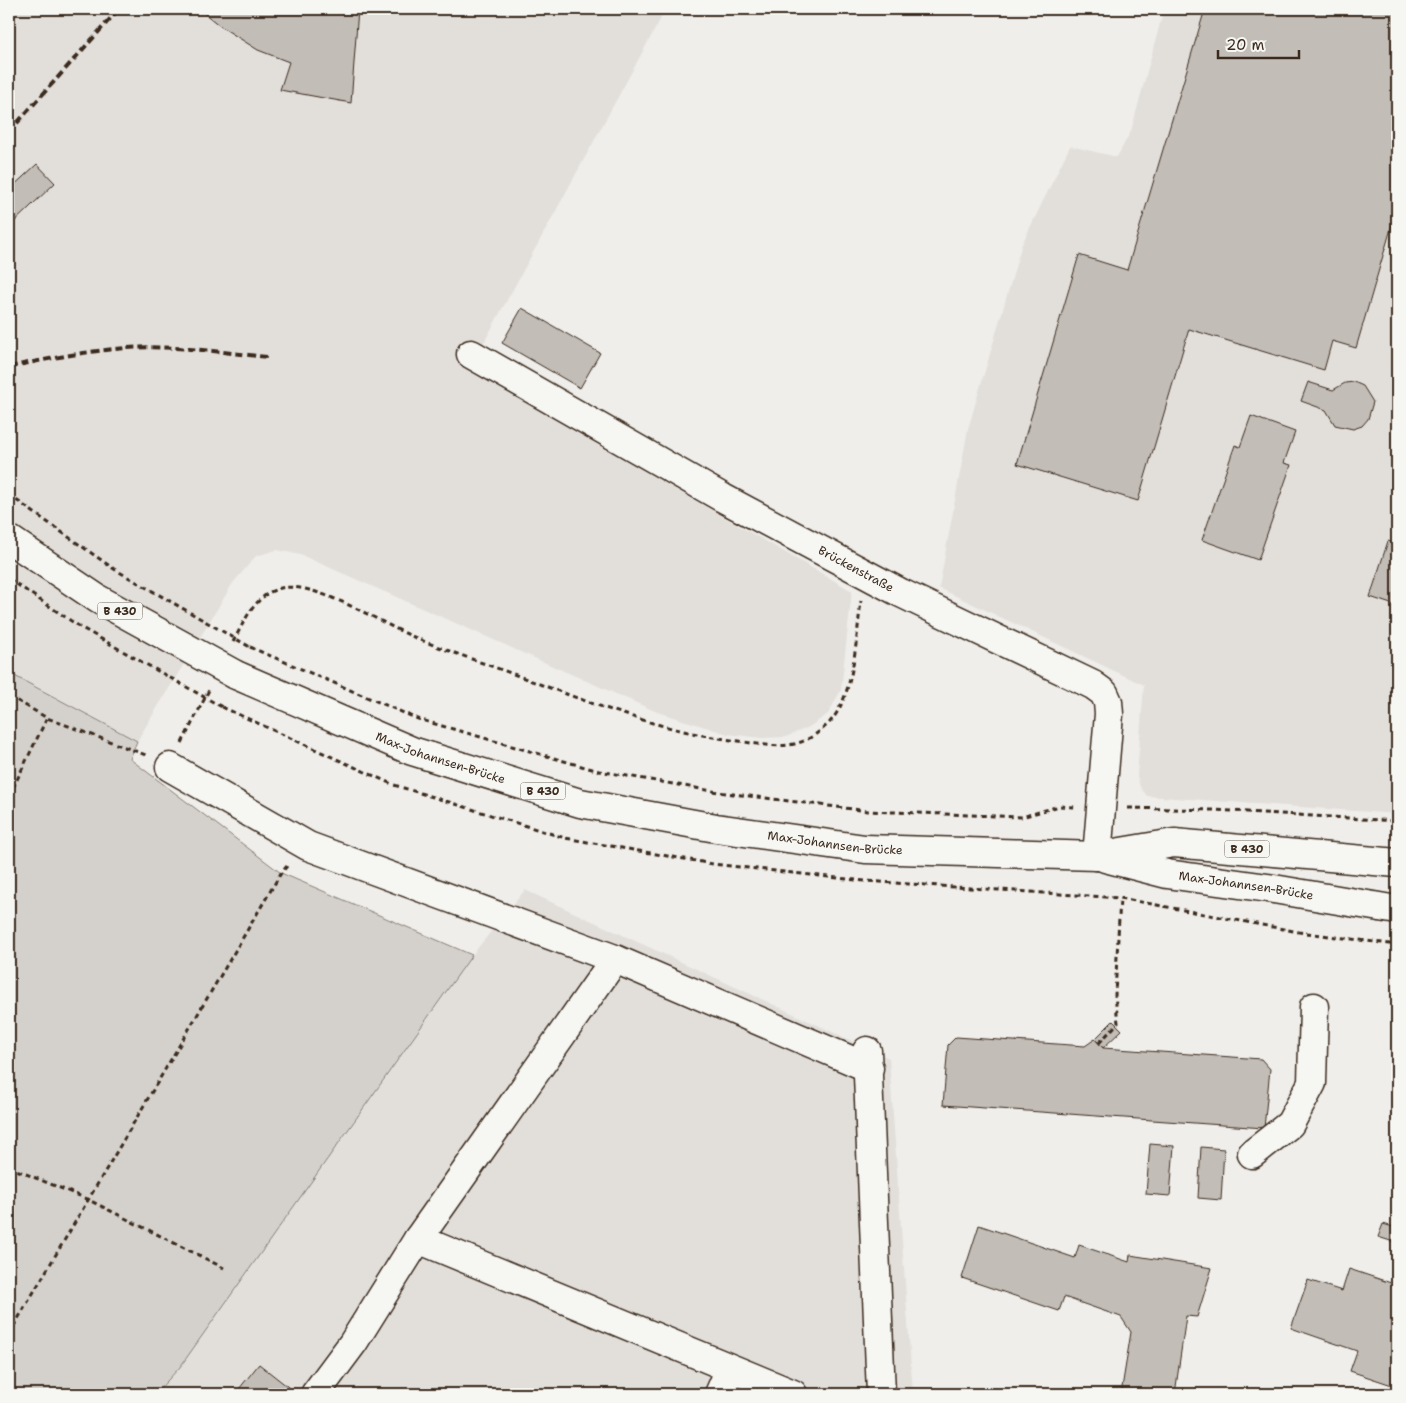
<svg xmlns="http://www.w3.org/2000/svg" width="1406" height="1403" font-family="'Shantell Sans',sans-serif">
  <rect width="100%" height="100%" fill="#efeeea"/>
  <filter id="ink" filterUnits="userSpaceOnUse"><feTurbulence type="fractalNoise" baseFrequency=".02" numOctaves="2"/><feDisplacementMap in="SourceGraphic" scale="10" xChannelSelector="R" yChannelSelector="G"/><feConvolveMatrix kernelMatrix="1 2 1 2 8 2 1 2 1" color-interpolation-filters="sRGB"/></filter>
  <g filter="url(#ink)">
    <!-- built -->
    <path fill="#e2dfdb" d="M9 9H666L469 370 852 591 841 690 828 714 809 727 786 737 762 738 728 734 657 712 301 555 277 550 256 556 233 583 137 741 9 673Z
      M1164 9H1397V814L1147 796 1140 787 1137 776 1144 685 939 588 968 429 1022 244 1070 146 1117 157 1131 131Z
      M525 890 889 1058 913 1394H155L180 1367 472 955Z"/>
    <!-- green -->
    <path fill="#d4d1cc" stroke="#887e75" d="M9 673 137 741 130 759 281 873 472 955 180 1367 155 1394H9Z"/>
    <!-- building -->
    <path fill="#c2bdb7" stroke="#3b2a1e" d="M199 9H358L351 103 280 90 289 62 258 50 220 26Z
      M1205 9H1397V227L1392 225 1356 348 1332 341 1324 370 1189 329 1138 501 1017 464 1079 255 1127 270Z
      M37 164 55 183 9 227V190Z
      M522 308 600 353 580 388 502 343Z
      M1308 382 1333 390 1345 383 1354 382 1363 386 1373 402 1368 419 1362 426 1353 429 1335 425 1326 410 1301 401Z
      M1251 416 1295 432 1284 463 1291 465 1258 560 1202 540 1235 445 1240 447Z
      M1388 541 1397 544V606L1370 597Z
      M1113 1021 1122 1030 1103 1048 1095 1039Z
      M956 1037 1085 1046 1095 1039 1103 1048 1261 1059 1270 1069 1264 1128 943 1105 948 1045Z
      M1150 1144 1174 1146 1170 1196 1146 1194Z
      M1201 1147 1224 1149 1221 1200 1198 1198Z
      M1383 1224 1397 1228V1243L1378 1237Z
      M979 1225 1075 1258 1079 1245 1129 1262 1130 1255 1212 1268 1197 1317 1186 1316 1175 1394H1121L1131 1332 1121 1317 1064 1297 1059 1311 962 1278Z
      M1349 1269 1397 1285V1378L1395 1386 1350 1371 1357 1351 1291 1328 1308 1280 1342 1291Z
      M259 1364 297 1394H235Z"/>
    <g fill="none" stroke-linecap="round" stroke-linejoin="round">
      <!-- minor casing -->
      <g stroke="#3b2a1e" stroke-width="31">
        <g id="minor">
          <path id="s1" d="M471 354 723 498 901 593 1093 685 1104 693 1108 702 1109 714 1097 856"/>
          <path d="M170 767 308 846 615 959 869 1068"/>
          <path d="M867 1051 881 1394"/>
          <path d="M1252 1154 1290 1124 1312 1083 1314 1007"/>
          <path d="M418 1239 793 1394"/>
          <path d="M315 1394 353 1343 418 1239 615 959"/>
          <path d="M719 1394 730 1369"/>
        </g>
      </g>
      <!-- major casing -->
      <g stroke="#3b2a1e" stroke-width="31">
        <g id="major">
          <path id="s2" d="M236 675 412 751 580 803 716 828 865 849 1097 856 1174 843 1397 863"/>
          <path id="s3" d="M1105 858 1167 874 1268 888 1397 910"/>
        </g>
      </g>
      <!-- path -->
      <path stroke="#3b2a1e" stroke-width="3" stroke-dasharray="5 4" stroke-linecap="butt" d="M233 642C244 622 255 594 281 588 314 581 378 621 409 635 444 650 481 662 516 675 590 703 660 731 739 741 757 744 776 748 794 744 808 741 820 732 830 722 855 694 856 637 861 601
        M250 647 418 719 599 771 718 792 868 811 1022 817 1059 806 1075 807
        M9 696 47 718 146 755
        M222 707 394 785 565 838 713 864 865 881 1120 898 1299 932 1397 945
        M182 743 209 690
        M9 796 47 718
        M1128 808 1214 810 1397 821
        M1099 1043 1118 1023 1115 995 1120 898
        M9 1167 87 1199 224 1268
        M9 1334 281 873 287 866"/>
      <!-- minor -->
      <use href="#minor" stroke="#f6f6f2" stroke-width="28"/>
      <!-- major -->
      <use href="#major" stroke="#f6f6f2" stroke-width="28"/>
      <!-- rail -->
      <path stroke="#3b2a1e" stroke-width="4" stroke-dasharray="8 4" stroke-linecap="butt" d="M9 132 119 9
        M9 367C47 359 87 351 126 348 173 345 221 352 267 357"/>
      <!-- major-bridge casing -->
      <g stroke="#3b2a1e" stroke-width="31" stroke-linecap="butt">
        <path id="major-bridge" d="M9 539 98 599 236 675"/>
      </g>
      <!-- path-bridge -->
      <path stroke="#3b2a1e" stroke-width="3" stroke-dasharray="5 4" stroke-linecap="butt" d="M9 495 114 569 250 647
        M9 579 80 627 222 707"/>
      <!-- major-bridge -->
      <use href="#major-bridge" stroke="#f6f6f2" stroke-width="28"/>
    </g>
  </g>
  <g text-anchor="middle" stroke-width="4" stroke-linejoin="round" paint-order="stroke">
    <!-- shield labels -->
    <g fill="#f6f6f2" stroke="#73675e" stroke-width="1">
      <rect x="97.5" y="602.5" width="45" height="17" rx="4"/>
      <rect x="520.5" y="782.5" width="45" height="17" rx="4"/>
      <rect x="1224.5" y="840.5" width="45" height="17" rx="4"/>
    </g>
    <g font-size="11" font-weight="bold" fill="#3b2a1e">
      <text x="120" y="615">B 430</text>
      <text x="543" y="795">B 430</text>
      <text x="1247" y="853">B 430</text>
    </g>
    <!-- street labels -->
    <g font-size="12" fill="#3b2a1e" stroke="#f6f6f2">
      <text dy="4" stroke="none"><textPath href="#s1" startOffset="441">Brückenstraße</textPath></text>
      <text dy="4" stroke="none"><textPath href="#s2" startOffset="221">Max-Johannsen-Brücke</textPath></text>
      <text dy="4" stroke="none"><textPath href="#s2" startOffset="626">Max-Johannsen-Brücke</textPath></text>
      <text dy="4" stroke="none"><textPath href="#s3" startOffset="144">Max-Johannsen-Brücke</textPath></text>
    </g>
  </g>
  <!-- margin -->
  <rect width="1406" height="1403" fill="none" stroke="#f6f6f2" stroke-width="30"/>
  <rect x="15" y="15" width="1376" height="1373" fill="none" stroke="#3b2a1e" stroke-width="2" filter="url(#ink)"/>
  <!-- scale -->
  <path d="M1218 50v8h81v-8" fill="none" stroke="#3b2a1e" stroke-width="2.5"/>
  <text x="1226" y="50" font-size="15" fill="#3b2a1e" stroke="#f6f6f2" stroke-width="4" paint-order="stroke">20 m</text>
</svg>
